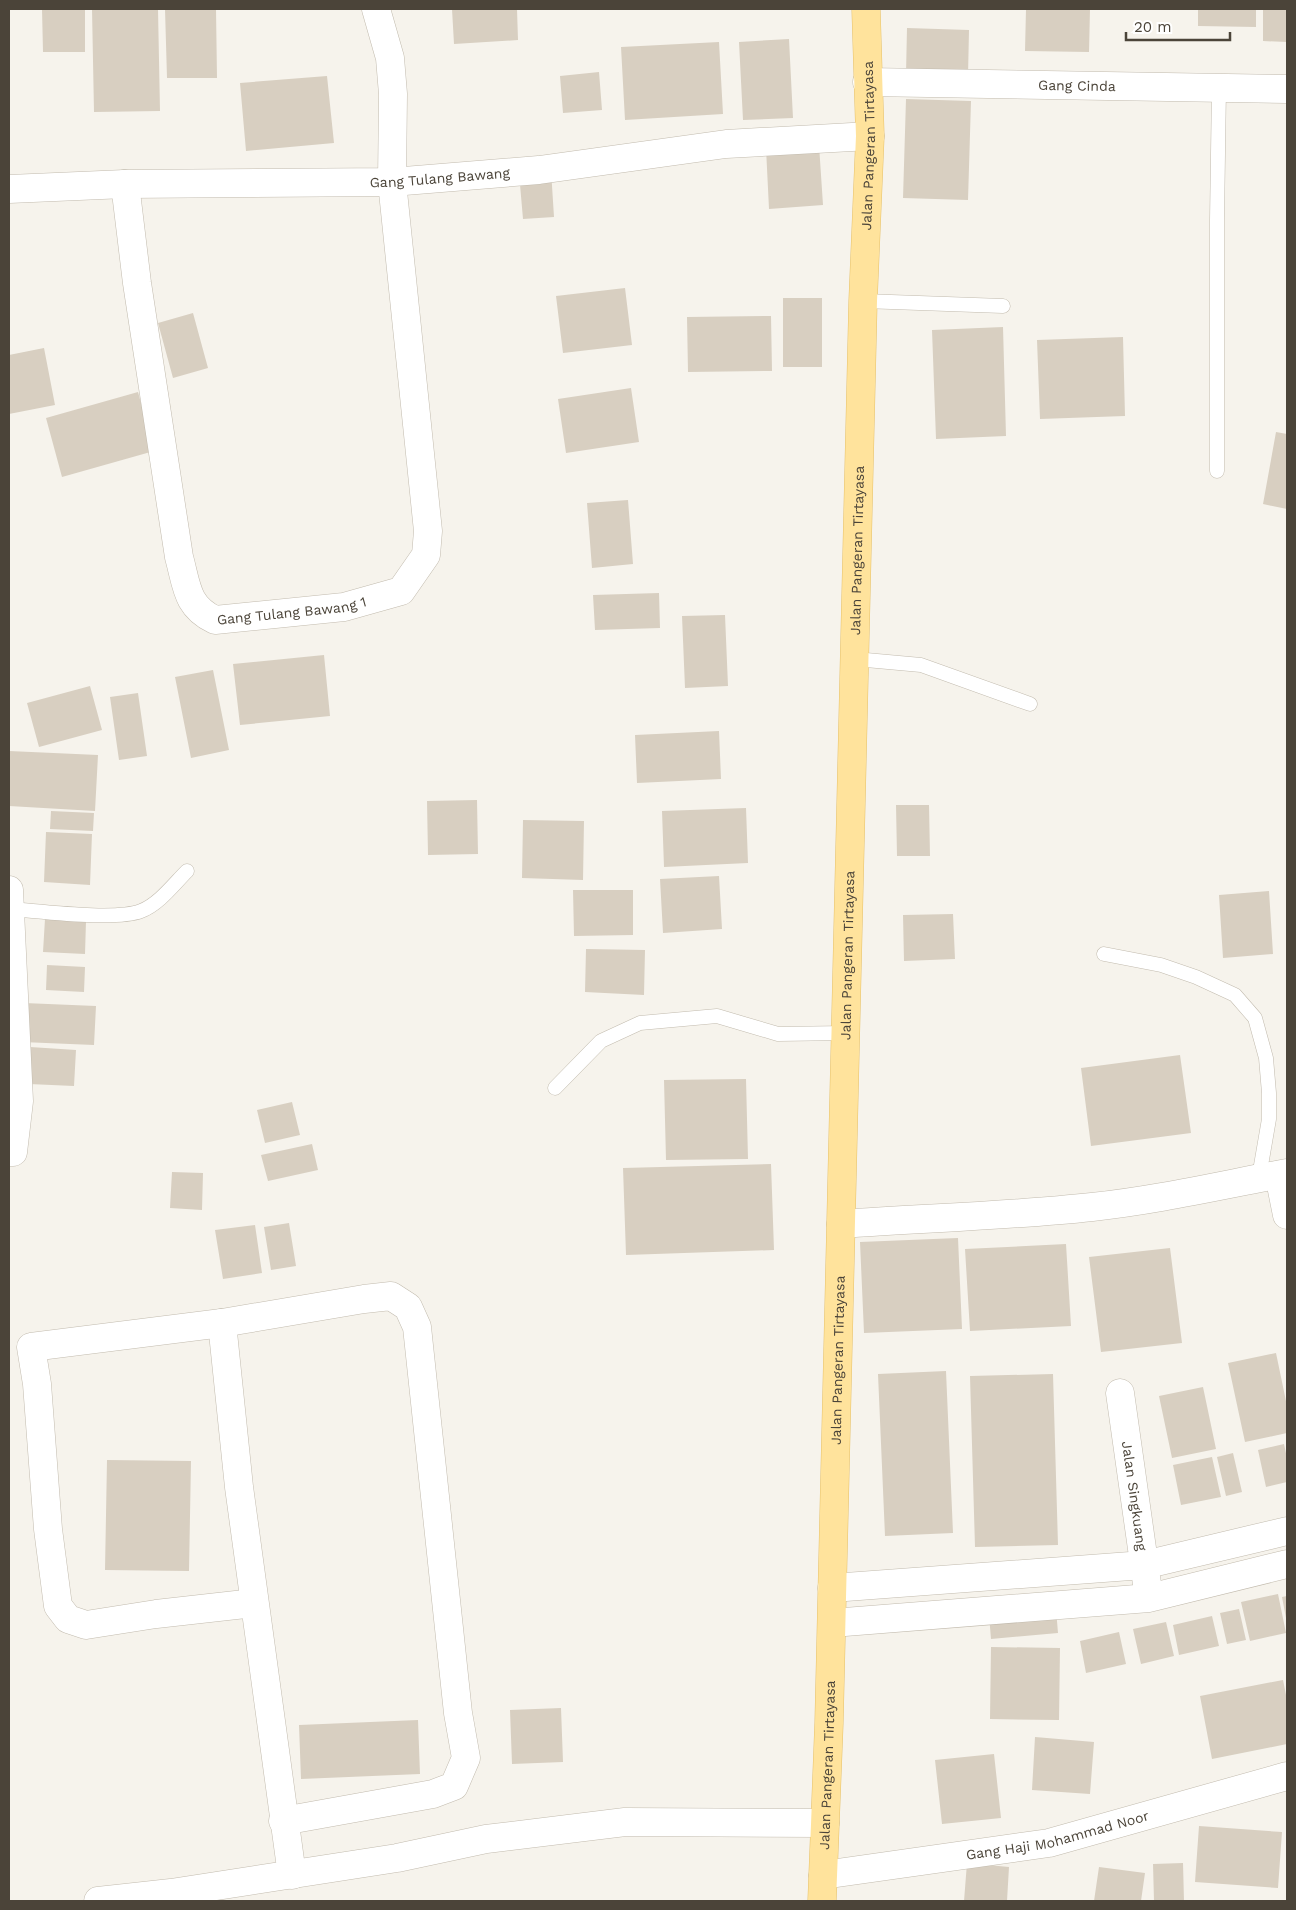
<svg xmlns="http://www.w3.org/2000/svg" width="1296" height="1910" font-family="'Work Sans',sans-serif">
  <rect width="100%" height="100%" fill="#f6f3ec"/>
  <!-- building -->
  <path fill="#d8cfc1" d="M42 9H85V52H43Z
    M92 9H158L160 111 94 112Z
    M165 9H216L217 78H167Z
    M452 9H517L518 40 454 44Z
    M1026 9H1090L1089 52 1025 51Z
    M1198 9H1256V27L1198 26Z
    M1263 9H1287V42L1263 41Z
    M907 28 969 30 968 76 906 74Z
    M789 39 793 118 743 120 739 42Z
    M719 42 723 114 625 120 621 47Z
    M599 72 602 110 563 113 560 76Z
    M327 76 334 143 246 151 240 83Z
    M906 99 971 101 968 200 903 198Z
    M819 145 823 205 769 209 766 148Z
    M551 170 554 217 523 219 519 173Z
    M625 288 632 345 563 353 556 296Z
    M783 298H822V367H783Z
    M193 313 208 368 173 378 158 323Z
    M771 316 772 371 688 372 687 317Z
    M1003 327 1006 436 936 439 932 330Z
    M1123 337 1125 416 1040 419 1037 340Z
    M44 348 55 405 9 414V355Z
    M631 388 639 442 566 453 558 399Z
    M138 392 154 451 62 477 46 418Z
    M1276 432 1287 434V509L1263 504Z
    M628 500 633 564 592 568 587 503Z
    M659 593 660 628 595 630 593 595Z
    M725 615 728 686 685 688 682 616Z
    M324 655 330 716 240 725 233 664Z
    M213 670 229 750 191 758 175 677Z
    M90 686 102 730 39 747 27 703Z
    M138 693 147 756 119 760 110 697Z
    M719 731 721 779 637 783 635 735Z
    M9 751 98 755 95 811 9 806Z
    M477 800 478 854 428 855 427 801Z
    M896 805H929L930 856H897Z
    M746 808 748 863 664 867 662 811Z
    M51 811 94 813 93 831 50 829Z
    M523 820 584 821 583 880 522 878Z
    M46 832 92 834 90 885 44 882Z
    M719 876 722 929 663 933 660 879Z
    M573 890H633V935L574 936Z
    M1269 891 1273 954 1223 958 1219 895Z
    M953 914 955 959 904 961 903 915Z
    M45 919 86 921 85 954 43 952Z
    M586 949 645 950 644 995 585 992Z
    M47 965 85 967 84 992 46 990Z
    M24 1003 96 1006 94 1045 22 1042Z
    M30 1047 76 1050 74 1086 29 1084Z
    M1180 1055 1191 1133 1091 1146 1081 1068Z
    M746 1079 748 1159 666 1160 664 1080Z
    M292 1102 300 1135 265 1143 257 1110Z
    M312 1144 318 1170 268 1181 261 1155Z
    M771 1164 774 1250 626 1255 623 1168Z
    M172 1172 203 1173 202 1210 170 1208Z
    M289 1223 296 1266 271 1270 264 1227Z
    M255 1225 262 1273 223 1279 215 1230Z
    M958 1238 962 1329 864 1333 860 1242Z
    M1066 1244 1071 1326 970 1331 965 1249Z
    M1170 1248 1182 1343 1101 1352 1089 1257Z
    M1276 1353 1287 1406V1433L1245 1442 1228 1363Z
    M946 1371 953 1533 885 1536 878 1374Z
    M1053 1374 1058 1545 975 1547 970 1376Z
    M1203 1387 1216 1449 1172 1458 1159 1396Z
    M1284 1444 1287 1458V1482L1266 1487 1258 1450Z
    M1233 1453 1242 1492 1226 1496 1217 1457Z
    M1212 1457 1221 1497 1181 1505 1173 1465Z
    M107 1460 191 1461 189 1571 105 1570Z
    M1278 1594 1286 1633 1250 1641 1241 1602Z
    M1287 1596V1618H1286L1282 1597Z
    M1056 1609 1058 1633 991 1639 989 1615Z
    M1239 1609 1246 1640 1227 1644 1220 1613Z
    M1212 1616 1219 1646 1179 1655 1173 1625Z
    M1166 1622 1174 1656 1141 1664 1133 1629Z
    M1119 1632 1126 1664 1086 1673 1080 1641Z
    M991 1647 1060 1648 1059 1720 990 1719Z
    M1283 1680 1287 1700V1744L1212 1759 1200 1696Z
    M561 1708 563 1762 512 1764 510 1710Z
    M418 1720 420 1774 301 1779 299 1725Z
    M1035 1737 1094 1742 1090 1794 1032 1790Z
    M994 1754 1001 1818 942 1824 935 1760Z
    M1199 1826 1282 1832 1278 1888 1195 1882Z
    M967 1863 1009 1867 1007 1901H964Z
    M1183 1863 1184 1901H1154L1153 1864Z
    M1099 1867 1145 1873 1141 1901H1094Z"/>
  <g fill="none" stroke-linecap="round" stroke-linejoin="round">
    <!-- lane casing -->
    <g stroke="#c2bbae" stroke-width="15">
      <path id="lane" d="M863 301 1003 306
        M1217 471V220L1219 87
        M855 659 921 665 1030 704
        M10 909C40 911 115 921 141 911 159 904 173 885 187 871
        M1104 954 1161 965 1196 977 1235 995 1255 1018 1266 1058 1269 1093V1119L1259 1177
        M555 1088 601 1041 640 1023 717 1016 778 1034 846 1033"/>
    </g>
    <!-- street casing -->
    <g stroke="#c2bbae" stroke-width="29">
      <g id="street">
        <path id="s1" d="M867 82 1287 89"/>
        <path id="s2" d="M125 184 137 283 179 557C187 586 186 606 215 620L344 607 401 591 426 555 428 531 392 182 393 94 390 58 376 9"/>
        <path id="s3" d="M9 189 125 184 392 182 539 170 726 144 870 136"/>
        <path d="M9 890 19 1101 13 1152H9"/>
        <path d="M1279 1175 1287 1215"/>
        <path d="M841 1224C925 1218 1009 1216 1092 1207 1158 1200 1222 1185 1287 1173"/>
        <path d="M222 1323 239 1487 292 1875"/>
        <path id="s4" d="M1120 1393 1147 1584"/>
        <path d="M832 1588 1144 1565 1287 1531"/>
        <path d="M254 1603 156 1614 86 1625 68 1619 58 1606 48 1529 37 1384 31 1347 222 1323 364 1299 391 1296 408 1307 417 1327 458 1713 466 1758 454 1786 433 1794 283 1821"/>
        <path d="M832 1623 1149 1598 1287 1564"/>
        <path id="s5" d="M823 1875 1049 1843 1287 1776"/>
        <path d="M98 1901 171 1893 397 1858 486 1839 625 1822 825 1823"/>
      </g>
    </g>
    <!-- primary casing -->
    <g stroke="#e6c16a" stroke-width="29">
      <g id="primary">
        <path id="s6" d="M822 1901 829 1723 863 301 870 136 866 9"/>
      </g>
    </g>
    <!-- lane -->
    <use href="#lane" stroke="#fff" stroke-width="14"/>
    <!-- street -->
    <use href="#street" stroke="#fff" stroke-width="28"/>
    <!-- primary -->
    <use href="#primary" stroke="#ffe39c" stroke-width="28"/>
  </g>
  <g text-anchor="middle" stroke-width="5" stroke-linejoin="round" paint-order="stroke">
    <!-- street labels -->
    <g font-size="14" fill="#4b4439" stroke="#fff">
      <text dy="5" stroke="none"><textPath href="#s1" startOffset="210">Gang Cinda</textPath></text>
      <text dy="5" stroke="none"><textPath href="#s6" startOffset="1756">Jalan Pangeran Tirtayasa</textPath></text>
      <text dy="5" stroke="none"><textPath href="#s3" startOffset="431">Gang Tulang Bawang</textPath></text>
      <text dy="5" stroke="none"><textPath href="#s6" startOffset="1351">Jalan Pangeran Tirtayasa</textPath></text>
      <text dy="5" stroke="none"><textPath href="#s2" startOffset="530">Gang Tulang Bawang 1</textPath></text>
      <text dy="5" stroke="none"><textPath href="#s6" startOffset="946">Jalan Pangeran Tirtayasa</textPath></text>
      <text dy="5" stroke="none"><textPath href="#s6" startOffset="541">Jalan Pangeran Tirtayasa</textPath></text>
      <text dy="5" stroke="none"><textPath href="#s4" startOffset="104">Jalan Singkuang</textPath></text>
      <text dy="5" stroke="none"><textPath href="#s6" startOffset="136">Jalan Pangeran Tirtayasa</textPath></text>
      <text dy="5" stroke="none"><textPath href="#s5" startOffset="238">Gang Haji Mohammad Noor</textPath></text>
    </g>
  </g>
  <!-- border -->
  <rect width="1296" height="1910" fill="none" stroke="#4b4439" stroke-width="20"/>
  <!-- scale -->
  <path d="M1126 32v8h104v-8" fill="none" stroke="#4b4439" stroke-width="2.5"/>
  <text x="1134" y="32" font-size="15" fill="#4b4439" stroke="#ffffff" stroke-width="4" paint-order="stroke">20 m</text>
</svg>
